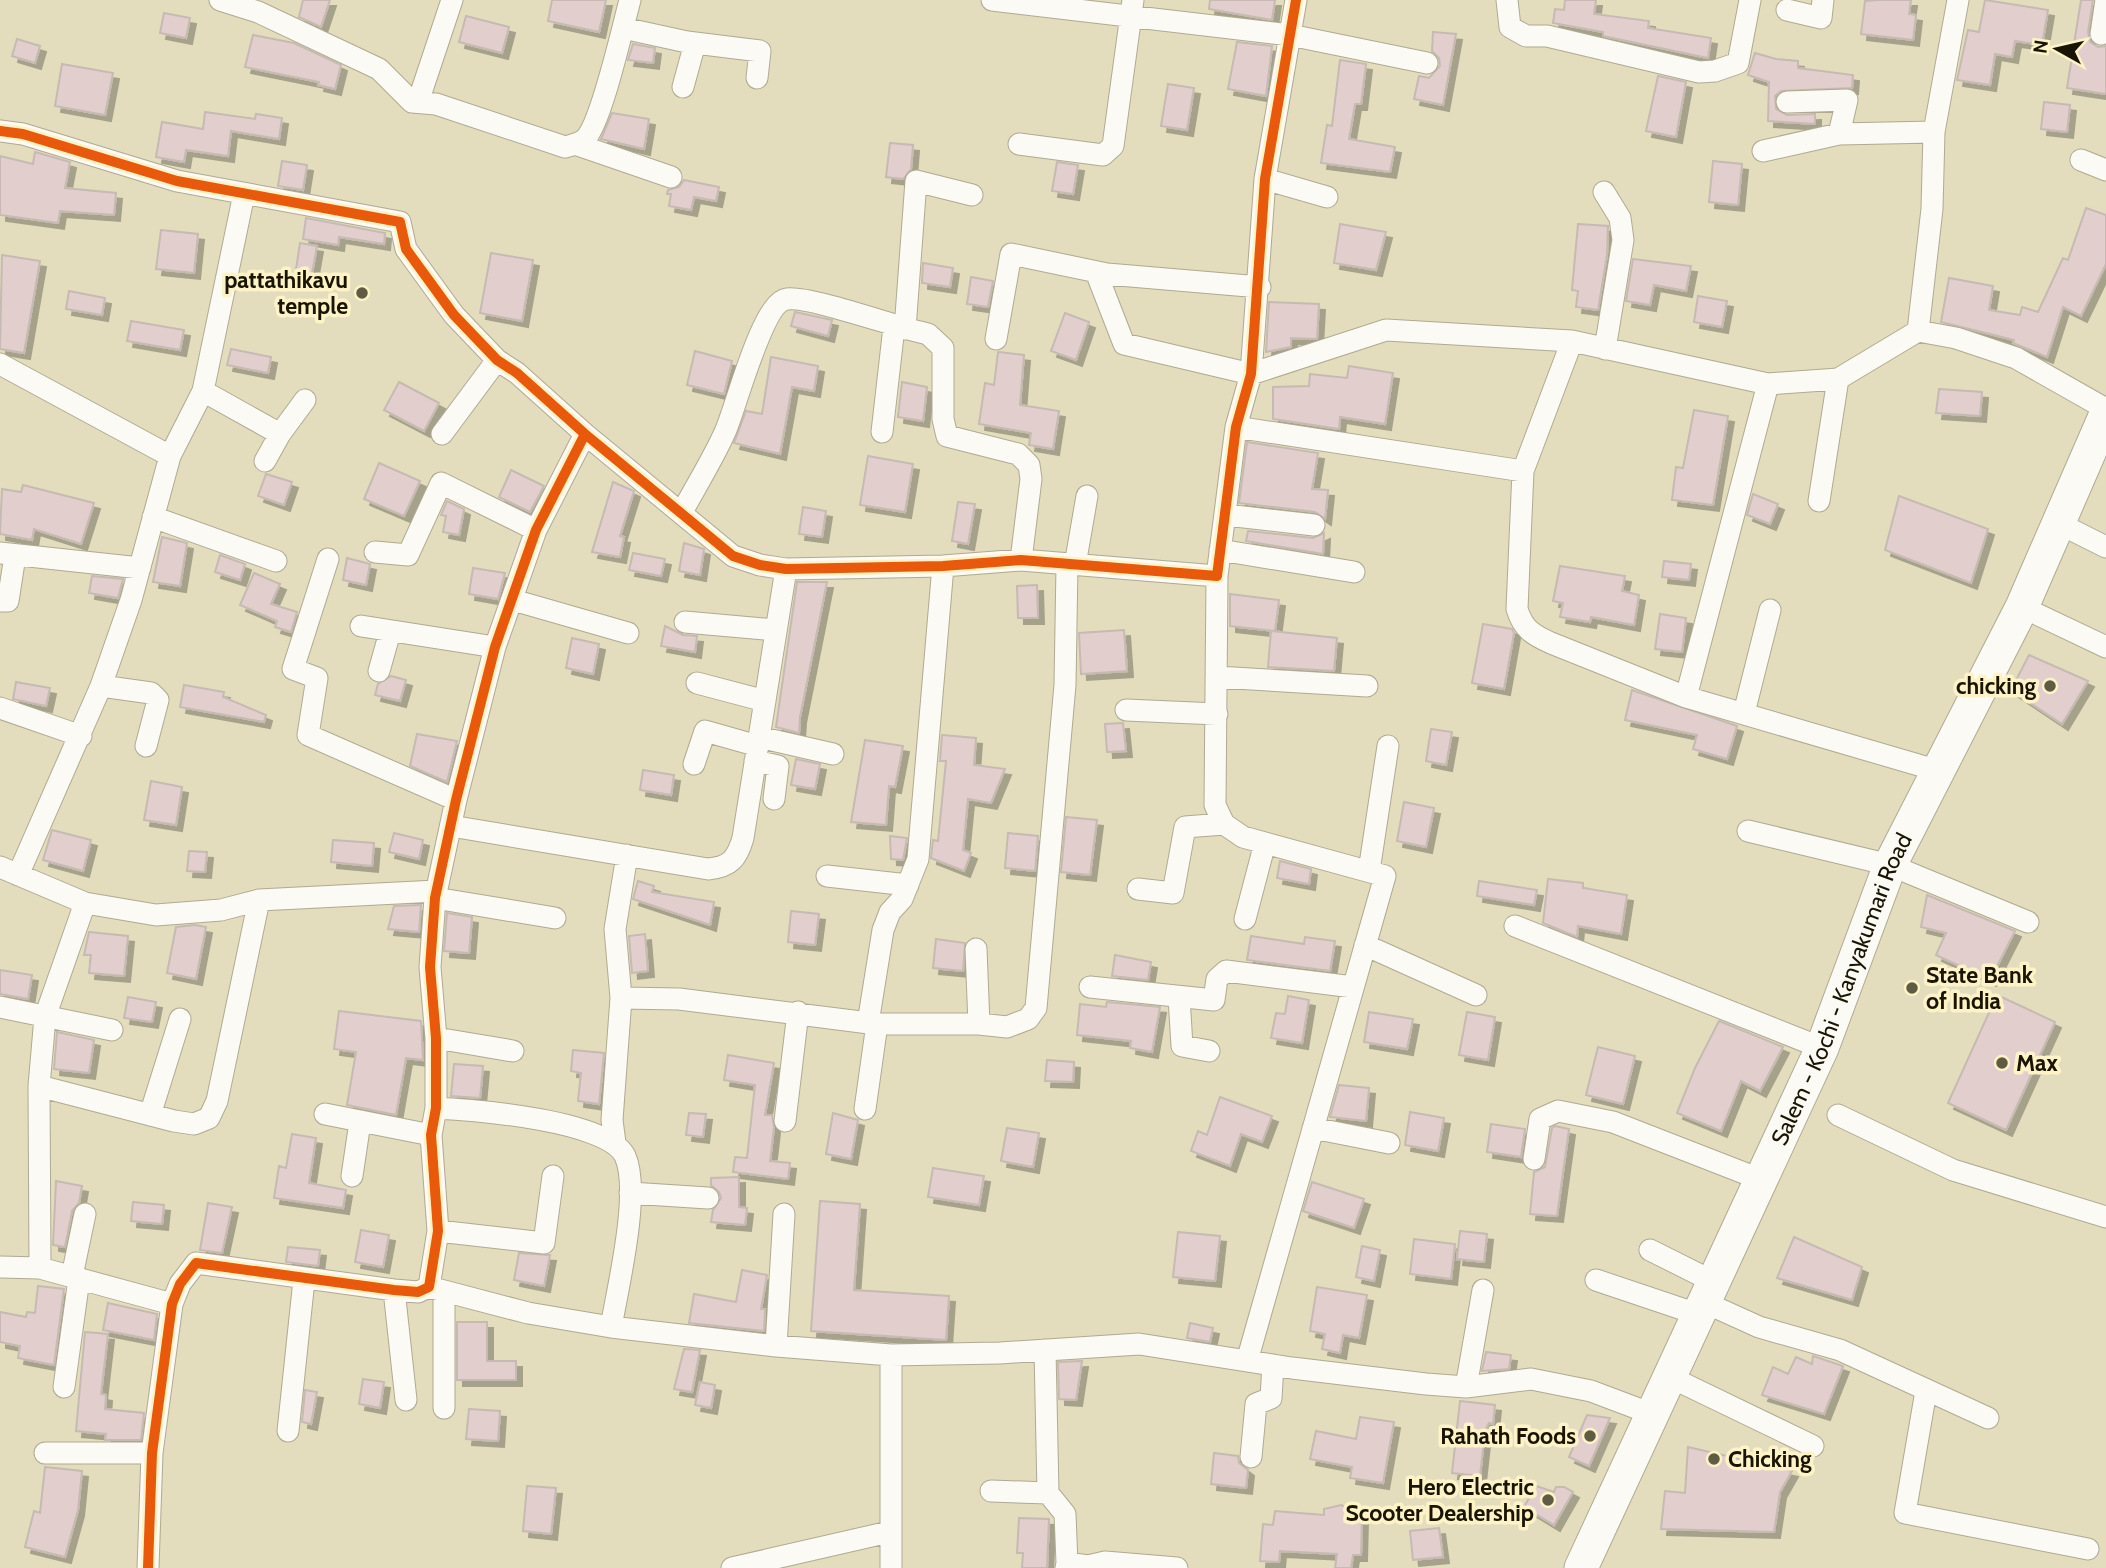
<svg xmlns="http://www.w3.org/2000/svg" width="2106" height="1568" font-family="Cabin,sans-serif">
  <defs>
    <filter id="shadow"><feDropShadow dx="6" dy="6" stdDeviation="0" flood-color="#0004"/></filter>
  </defs>
  <rect width="100%" height="100%" fill="#e3dcbd"/>
  <!-- building -->
  <path fill="#e2cfcd" stroke="#c6bab3" stroke-width="2" filter="url(#shadow)" d="M303 0H330L321 27 299 17Z
    M552 0H606L599 32 548 21Z
    M1210 0H1275L1272 20 1209 9Z
    M1565 0H1596L1594 14 1649 21 1648 28 1711 38 1708 58 1603 36V32L1553 23 1555 9 1564 10Z
    M1879 0H1911L1909 14 1916 15 1913 40 1861 34 1865 1Z
    M1985 0 2048 10 2042 45 2015 41 2012 57 1995 54 1990 85 1957 80 1968 30 1979 32Z
    M2081 0H2093L2088 32 2090 42 2098 47 2106 46V94L2067 88Z
    M164 13 190 18 186 38 160 33Z
    M466 16 509 27 502 53 459 42Z
    M1433 32 1456 34 1443 105 1414 99 1419 76 1429 78 1440 66 1439 58 1432 51Z
    M253 35 294 43 341 65 335 89 318 85 319 82 245 67Z
    M17 39 40 46 35 63 12 56Z
    M1237 42 1272 46 1266 96 1228 89Z
    M633 44 655 48 653 63 628 60Z
    M1755 53 1776 59 1798 61V68L1853 75 1852 88 1781 91 1775 96 1776 109 1787 115 1815 114V124L1768 121 1769 82 1748 75Z
    M1340 60 1366 64 1361 104H1355L1349 139 1395 147 1390 172 1321 163 1327 125 1332 126Z
    M62 64 113 73 105 115 55 106Z
    M1658 76 1686 82 1676 137 1646 131Z
    M1168 84 1194 88 1187 130 1161 126Z
    M2044 102 2070 105 2067 132 2041 129Z
    M205 112 255 119 256 114 282 118 279 139 231 131 228 156 186 150 184 162 156 157 162 122 203 129Z
    M612 113 649 119 644 149 601 139Z
    M890 143 913 145 911 169 903 179 886 177Z
    M35 152 70 162 65 188 116 193 114 215 60 211 58 223 0 215V156L33 164Z
    M282 161 307 165 303 190 278 186Z
    M1713 161 1742 164 1738 205 1709 202Z
    M1057 162 1078 165 1073 194 1052 191Z
    M684 180 719 187 716 201 694 197 691 210 669 206 671 194H667L668 190 679 187Z
    M2086 208 2106 215V264L2081 316 2063 307 2047 357 2013 343 2014 340 1941 322 1949 278 1993 286 1989 310 2020 315 2022 307 2038 312 2063 258 2068 260Z
    M306 218 385 233 384 244 339 237 338 245 303 239Z
    M1340 224 1386 232 1376 270 1334 263Z
    M1578 224 1608 226 1607 255 1598 310 1576 307 1578 291 1572 290Z
    M161 230 198 234 194 273 156 269Z
    M300 243 317 246 311 279 295 276Z
    M491 253 533 260 522 321 480 313Z
    M2 255 40 261 24 353 0 349Z
    M1633 259 1691 266 1686 291 1654 285 1650 305 1626 301Z
    M923 263 953 268 950 287 922 283Z
    M971 277 993 281 988 307 967 304Z
    M69 291 105 298 102 315 66 309Z
    M1698 296 1727 301 1722 327 1694 322Z
    M1269 302 1319 304 1317 339 1291 338V347L1266 352Z
    M795 312 832 320 828 336 791 326Z
    M1065 313 1089 322 1076 360 1051 351Z
    M131 321 184 330 180 350 127 341Z
    M231 349 271 357 268 373 227 365Z
    M695 351 732 361 724 394 687 385Z
    M998 352 1024 355 1020 405 1059 411 1053 449 1029 445 1031 433 979 424 985 383 994 385Z
    M771 357 818 366 814 391 792 387 780 454 734 443 746 411 762 414Z
    M1349 366 1393 373 1385 424 1340 417 1339 429 1273 419V387L1309 386 1310 374 1347 378Z
    M399 382 439 403 424 431 384 410Z
    M902 382 927 387 923 421 898 417Z
    M1939 389 1982 392 1980 416 1936 413Z
    M1694 410 1728 416 1713 505 1672 500 1676 467 1683 468Z
    M1247 442 1318 453 1312 489 1328 490 1325 519 1315 512 1239 503Z
    M868 456 913 464 905 512 860 505Z
    M379 463 420 481 404 516 364 499Z
    M511 470 544 486 530 512 499 497Z
    M266 474 292 482 284 505 258 496Z
    M613 482 634 491 620 536 624 537 620 557 592 552Z
    M23 485 94 503 81 544 34 529 32 540 0 534 2 489 21 492Z
    M1753 494 1778 504 1770 524 1747 515Z
    M1899 496 1988 529 1971 583 1885 550Z
    M447 501 464 509 459 535 443 532 446 516 441 515Z
    M958 502 975 504 968 544 952 541Z
    M803 507 826 511 822 537 799 534Z
    M1248 531 1313 538 1324 533 1323 554 1246 541Z
    M162 537 187 543 180 586 153 582Z
    M684 543 704 549 700 575 679 571Z
    M633 553 665 559 661 576 629 570Z
    M220 555 245 564 240 580 215 572Z
    M347 558 370 564 366 585 343 580Z
    M1664 561 1691 564 1689 580 1662 577Z
    M1560 566 1625 576 1622 591 1639 595 1634 625 1591 617 1590 622 1560 617 1563 603 1553 601Z
    M473 568 505 573 498 599 469 594Z
    M254 573 280 584 271 604 297 612 291 632 275 627 277 621 240 605Z
    M92 576 123 579 118 598 89 593Z
    M797 582H827L800 717 799 733 776 727Z
    M1037 585 1038 618H1018L1017 586Z
    M1230 594 1279 600 1275 631 1230 626Z
    M1660 614 1686 618 1682 652 1655 649Z
    M1483 624 1512 629 1514 633 1504 689 1472 683Z
    M665 626 683 635 697 636 695 652 661 646Z
    M1124 630 1127 671 1081 674 1079 633Z
    M1271 631 1337 638 1334 671 1268 667Z
    M572 638 599 644 593 674 566 668Z
    M2029 655 2088 681 2062 724 2011 690Z
    M391 676 406 680 400 701 375 695 378 684Z
    M16 682 50 688 46 706 13 699Z
    M184 685 224 692 223 697 266 715 264 722 180 707Z
    M1632 690 1737 726 1727 759 1693 749 1697 735 1625 720Z
    M1123 723 1126 751 1107 752 1105 724Z
    M1431 729 1452 732 1446 765 1426 761Z
    M417 734 457 741 447 782 410 766Z
    M942 735 976 738 974 765 1005 769 991 803 968 799 963 850 971 853 964 871 931 858 933 840 938 841 946 761H940Z
    M865 740 903 746 895 787 889 786 886 825 851 822Z
    M796 759 820 764 815 789 791 785Z
    M643 770 674 775 671 795 640 790Z
    M151 781 182 787 176 825 144 820Z
    M1404 802 1434 808 1426 847 1397 841Z
    M1066 817 1097 820 1090 875 1061 872Z
    M52 830 91 840 83 871 43 860Z
    M394 833 423 840 419 859 389 852Z
    M1008 833 1038 836 1035 871 1005 868Z
    M890 836 907 838 903 860 891 859Z
    M333 840 374 843 372 866 331 862Z
    M189 851 207 852 205 872 187 871Z
    M1280 861 1311 869 1309 884 1277 878Z
    M1548 879 1583 883V888L1627 895 1621 934 1578 926 1577 937 1543 923Z
    M638 881 654 886 652 892 714 902 710 925 633 899Z
    M1479 881 1537 890 1534 905 1477 896Z
    M1927 895 2015 931 1990 980 1936 955 1946 933 1921 927Z
    M421 905 419 932 388 929 394 906Z
    M791 911 819 914 815 945 788 942Z
    M447 913 472 917 469 953 444 951Z
    M195 925 206 927 196 979 167 973 176 927Z
    M89 932 128 936 124 976 89 973 91 955H84Z
    M645 934 648 971 632 973 629 936Z
    M1251 936 1304 944 1305 937 1335 941 1330 971 1247 960Z
    M936 939 965 943 963 971 933 968Z
    M1115 955 1151 962 1148 980 1112 976Z
    M0 970 32 975 28 999 0 994Z
    M1997 995 2055 1022 2006 1130 1948 1103Z
    M1288 996 1309 1000 1302 1043 1271 1038 1276 1013 1285 1014Z
    M128 997 156 1002 152 1022 124 1018Z
    M1107 1002 1160 1007 1152 1052 1130 1048 1131 1041 1077 1035 1080 1004 1106 1007Z
    M339 1011 421 1021 423 1060 406 1058 396 1115 347 1105 356 1052 334 1049Z
    M1369 1012 1413 1019 1407 1049 1364 1042Z
    M1467 1012 1495 1017 1488 1060 1459 1055Z
    M1719 1021 1783 1047 1760 1091 1741 1081 1721 1131 1677 1113 1695 1068Z
    M57 1032 94 1040 89 1073 54 1069Z
    M1598 1047 1635 1056 1623 1104 1586 1095Z
    M573 1050 604 1053 599 1104 578 1101 581 1073 571 1071Z
    M728 1055 774 1063 765 1115H772L774 1127 770 1161 790 1163 788 1179 733 1172 735 1157 747 1158 755 1085 724 1080Z
    M1047 1060 1074 1062 1073 1082 1045 1081Z
    M454 1064 483 1066 480 1098 451 1096Z
    M1339 1085 1369 1088 1366 1121 1330 1117Z
    M1220 1097 1272 1116 1262 1142 1241 1134 1230 1166 1191 1151 1198 1131 1207 1135Z
    M1410 1112 1444 1118 1438 1151 1405 1145Z
    M689 1113 706 1114 703 1137 686 1135Z
    M833 1113 858 1120 851 1159 826 1154Z
    M1491 1124 1525 1129 1521 1157 1487 1152Z
    M1555 1126 1569 1129 1557 1216 1530 1214 1534 1172 1545 1167 1552 1128Z
    M1007 1128 1039 1133 1033 1167 1001 1161Z
    M292 1134 316 1138 309 1183 346 1190 343 1208 274 1198 279 1166 286 1168Z
    M933 1168 984 1176 979 1205 928 1197Z
    M739 1177V1207L747 1208 745 1225 711 1222 713 1210 721 1198 719 1192 711 1185V1178Z
    M56 1181 82 1186 79 1203 72 1211 65 1247 53 1245Z
    M1312 1182 1364 1199 1354 1228 1303 1211Z
    M820 1201 860 1204 854 1290 949 1296 946 1340 811 1331Z
    M133 1202 164 1205 162 1224 131 1221Z
    M208 1203 232 1207 222 1253 200 1250Z
    M361 1230 389 1235 383 1267 355 1262Z
    M1460 1231 1487 1234 1484 1262 1457 1259Z
    M1178 1232 1220 1236 1215 1281 1173 1277Z
    M1794 1237 1862 1267 1852 1300 1777 1278Z
    M1414 1239 1455 1244 1451 1279 1410 1274Z
    M1362 1246 1380 1250 1374 1281 1356 1277Z
    M288 1247 320 1250 318 1266 286 1262Z
    M519 1253 550 1255 544 1286 514 1280Z
    M742 1270 767 1275 761 1309H765L764 1331 689 1323 694 1294 736 1302Z
    M38 1286 64 1289 54 1365 18 1358 20 1346 0 1342V1312L26 1317 27 1312 35 1313Z
    M1317 1287 1367 1295 1359 1338 1343 1335 1340 1353 1322 1349 1325 1334 1310 1331Z
    M108 1303 157 1314 154 1340 103 1330Z
    M457 1322H487V1361H516V1380H457Z
    M1190 1323 1213 1328 1210 1342 1187 1338Z
    M85 1332 108 1334 101 1394 106 1395 105 1409 144 1413 141 1440H105L106 1434 76 1431Z
    M684 1349 700 1350 692 1392 674 1389Z
    M1486 1352 1511 1355 1509 1369 1482 1371Z
    M1813 1356 1843 1366 1824 1414 1762 1395 1773 1367 1788 1374 1796 1357 1812 1364Z
    M1082 1361 1076 1400 1059 1399 1058 1362Z
    M363 1379 384 1382 380 1408 359 1404Z
    M700 1382 715 1385 711 1408 695 1405Z
    M305 1390 317 1392 311 1424 302 1422Z
    M1460 1401 1495 1405 1493 1424 1489 1423 1481 1438 1484 1440 1480 1476 1452 1473Z
    M469 1409 500 1411 498 1441 466 1439Z
    M1587 1415 1610 1418 1589 1466 1569 1457Z
    M1360 1417 1394 1422 1383 1483 1350 1478 1352 1467 1310 1459 1316 1431 1356 1439Z
    M1688 1447 1792 1471 1780 1492 1774 1532 1661 1529 1665 1491 1685 1493Z
    M1214 1453 1238 1456 1239 1463 1248 1470 1246 1488 1211 1484Z
    M45 1467 82 1471 78 1510 65 1557 25 1547 34 1511 40 1513Z
    M527 1486 556 1488 551 1534 523 1531Z
    M1536 1486 1554 1492 1556 1487H1564L1573 1492 1554 1525 1524 1507Z
    M1341 1505 1362 1515 1361 1555H1353L1351 1568H1335L1337 1554 1280 1551 1279 1562 1260 1561 1263 1524 1273 1525 1275 1511 1324 1515V1509Z
    M1019 1518 1049 1519 1047 1568H1022L1023 1553H1017Z
    M1439 1528 1443 1557 1413 1560 1410 1531Z"/>
  <g fill="none" stroke-linecap="round" stroke-linejoin="round">
    <!-- street casing -->
    <g stroke="#afaa92" stroke-width="23">
      <path id="street" d="M220 0 258 12 379 69 412 102 436 104 565 147C571 145 580 144 585 139 601 124 623 26 630 0
        M992 0 1290 35 1427 63
        M1507 0 1510 27 1526 36H1547L1699 72 1715 71 1738 63 1750 0
        M1787 10 1821 18 1823 0
        M623 28 687 42 760 51 757 78
        M2101 34 2106 0
        M683 87 695 43
        M418 102 452 0
        M1787 102 1847 100 1839 134
        M0 131 23 134 177 181 400 222 406 249 454 315 497 360 517 373 585 434 733 556 760 565 786 569 943 566 1021 560 1217 576 1236 427 1251 374 1265 179 1296 0
        M575 144 671 177
        M1019 144 1103 155 1113 146 1133 0
        M1763 151 1839 134 1934 132
        M2081 160 2106 170
        M1265 179 1327 197
        M1604 192 1620 218 1623 240 1605 349
        M1096 272 1124 344 1251 374 1386 330 1572 341 1768 384 1838 379 1918 331 1956 338 2016 358 2106 409
        M905 329 916 181 972 195
        M1918 331 1932 209 1934 132 1958 0
        M996 339 1011 254 1107 274 1260 287
        M1572 341 1523 471 1517 609C1523 629 1533 635 1551 643L1686 697 1939 771
        M0 364 170 456
        M203 391 280 434 265 461
        M1236 427 1523 471
        M882 432 894 327
        M280 434 305 400
        M442 434 497 360
        M1819 501 1838 379
        M682 512C696 486 713 459 725 432 736 408 762 302 787 299 811 296 898 328 928 334L943 348V419L947 436 1018 454 1029 465 1031 479 1021 560
        M1226 515 1314 525
        M153 517 276 561
        M2060 524 2106 547
        M1220 550 1354 572
        M375 552 408 555 441 483 536 530
        M0 553 140 568
        M328 559 293 669 317 678 308 735 456 800
        M1075 565 1087 496
        M1217 576 1215 805 1224 824 1243 837 1385 876 1247 1361
        M513 600 628 633
        M0 601H8L15 556
        M2022 607 2106 647
        M685 622 776 630
        M361 626 495 647
        M379 671 390 632
        M1217 677 1367 686
        M697 683 765 701
        M101 686 151 693 158 700 146 746
        M1686 697 1768 384
        M0 708 81 736
        M1126 710 1217 714
        M1744 713 1770 610
        M759 737 833 754
        M755 761 778 766 774 799
        M694 764 705 731 758 746
        M451 826 708 869C730 867 737 859 743 838L786 569
        M1748 831 1890 865 2028 922
        M0 867 85 903 156 915 221 910 259 900 437 891
        M1369 871 1388 746
        M18 875 101 686 131 600 170 456 203 391 244 194
        M827 876 908 885
        M1138 889 1173 893 1185 827 1224 824
        M435 898 555 918
        M85 903 45 1017 39 1086 40 1268 172 1304
        M1245 919 1265 843
        M1515 926 1822 1048
        M1365 945 1476 995
        M976 949 979 1024
        M1090 987 1214 1000 1217 979 1226 971 1353 987
        M1179 997 1182 1046 1209 1051
        M621 998 679 999 877 1024H979L1007 1027 1028 1019 1036 1008 1065 685 1067 565
        M0 1007 112 1030
        M868 1023 883 930 890 912 902 899 918 859 943 566
        M436 1038 513 1051
        M39 1086 174 1121 194 1124 209 1118 217 1101 259 900
        M865 1109 877 1024
        M325 1114 431 1135
        M150 1115 180 1019
        M1838 1115 1953 1170 2106 1217
        M785 1121 798 1012
        M1313 1128 1389 1143
        M615 1143 612 1120 621 998 615 929 627 855
        M1534 1159 1540 1119 1558 1111 1613 1122 1762 1180
        M352 1176 360 1122
        M630 1193 708 1198
        M438 1231 544 1243 553 1176
        M1650 1250 1716 1283
        M0 1267 40 1268
        M72 1276 85 1214
        M1596 1280 1700 1315
        M429 1287 528 1313 611 1327C618 1287 641 1191 625 1156 608 1120 474 1110 436 1108
        M394 1290 406 1400
        M444 1293V1408
        M1706 1303 1759 1327 1840 1350 1988 1418
        M611 1327 776 1346 891 1355 1000 1353 1139 1344 1292 1368 1426 1384 1466 1387 1531 1379 1591 1391 1652 1414
        M776 1346 784 1214
        M1045 1350 1048 1493 1065 1514 1067 1563
        M1670 1377 1813 1446
        M64 1387 79 1279
        M1466 1387 1483 1290
        M1926 1391 1905 1513 2088 1549
        M288 1431 304 1280
        M45 1453H152
        M1251 1457 1256 1404 1271 1398 1273 1365
        M991 1491 1048 1493
        M148 1568 152 1453 172 1304 180 1284 196 1263 394 1290 418 1292 429 1287 438 1231 431 1135 436 1108V1038L430 967 435 898 456 800 495 647 536 530 585 434
        M732 1568 889 1532
        M891 1568V1355
        M1066 1568 1067 1563 1088 1566 1105 1562 1177 1568"/>
    </g>
    <!-- primary casing -->
    <g stroke="#afaa92" stroke-width="35">
      <g id="primary">
        <path id="s1" d="M1581 1568 1822 1048 1890 865 2022 607 2106 414"/>
      </g>
    </g>
    <!-- street -->
    <use href="#street" stroke="#fbfaf5" stroke-width="21"/>
    <!-- primary -->
    <use href="#primary" stroke="#fbfaf5" stroke-width="33"/>
    <!-- cycleway casing -->
    <g stroke="#fdf3c7" stroke-width="15">
      <path id="cycleway" d="M0 131 23 134 177 181 400 222 406 249 454 315 497 360 517 373 585 434 733 556 760 565 786 569 943 566 1021 560 1217 576 1236 427 1251 374 1265 179 1296 0
        M148 1568 152 1453 172 1304 180 1284 196 1263 394 1290 418 1292 429 1287 438 1231 431 1135 436 1108V1038L430 967 435 898 456 800 495 647 536 530 585 434"/>
    </g>
    <!-- cycleway -->
    <use href="#cycleway" stroke="#e8590c" stroke-width="10"/>
  </g>
  <!-- markers -->
  <g fill="#605b43" stroke="#fdf3c7" stroke-width="2.5">
    <circle cx="362" cy="293" r="7"/>
    <circle cx="2050" cy="686" r="7"/>
    <circle cx="1912" cy="988" r="7"/>
    <circle cx="2002" cy="1063" r="7"/>
    <circle cx="1590" cy="1436" r="7"/>
    <circle cx="1714" cy="1459" r="7"/>
    <circle cx="1548" cy="1500" r="7"/>
  </g>
  <g text-anchor="middle" stroke-width="7" stroke-linejoin="round" paint-order="stroke">
    <!-- poi labels -->
    <g font-size="23" font-weight="bold" fill="#1a1502" stroke="#fdf3c7" text-anchor="end">
      <text x="348" y="288">pattathikavu<tspan x="348" dy="26">temple</tspan></text>
      <text x="2036" y="694">chicking</text>
      <text x="1926" y="983" text-anchor="start">State Bank<tspan x="1926" dy="26">of India</tspan></text>
      <text x="2016" y="1071" text-anchor="start">Max</text>
      <text x="1576" y="1444">Rahath Foods</text>
      <text x="1728" y="1467" text-anchor="start">Chicking</text>
      <text x="1534" y="1495">Hero Electric<tspan x="1534" dy="26">Scooter Dealership</tspan></text>
    </g>
    <!-- street labels -->
    <g font-size="23" fill="#1a1502" stroke="#fdf3c7">
      <text dy="8" stroke="none"><textPath href="#s1" startOffset="635">Salem - Kochi - Kanyakumari Road</textPath></text>
    </g>
  </g>
  <!-- north arrow -->
  <g transform="translate(2057 49) rotate(278)" stroke="#fdf3c7" stroke-width="5" paint-order="stroke">
  <path d="M0-5L12 26L0 18L-12 26Z" fill="#1a1502"/>
  <text y="-10" font-size="19" font-weight="bold" text-anchor="middle" fill="#1a1502">N</text>
  </g>
</svg>
